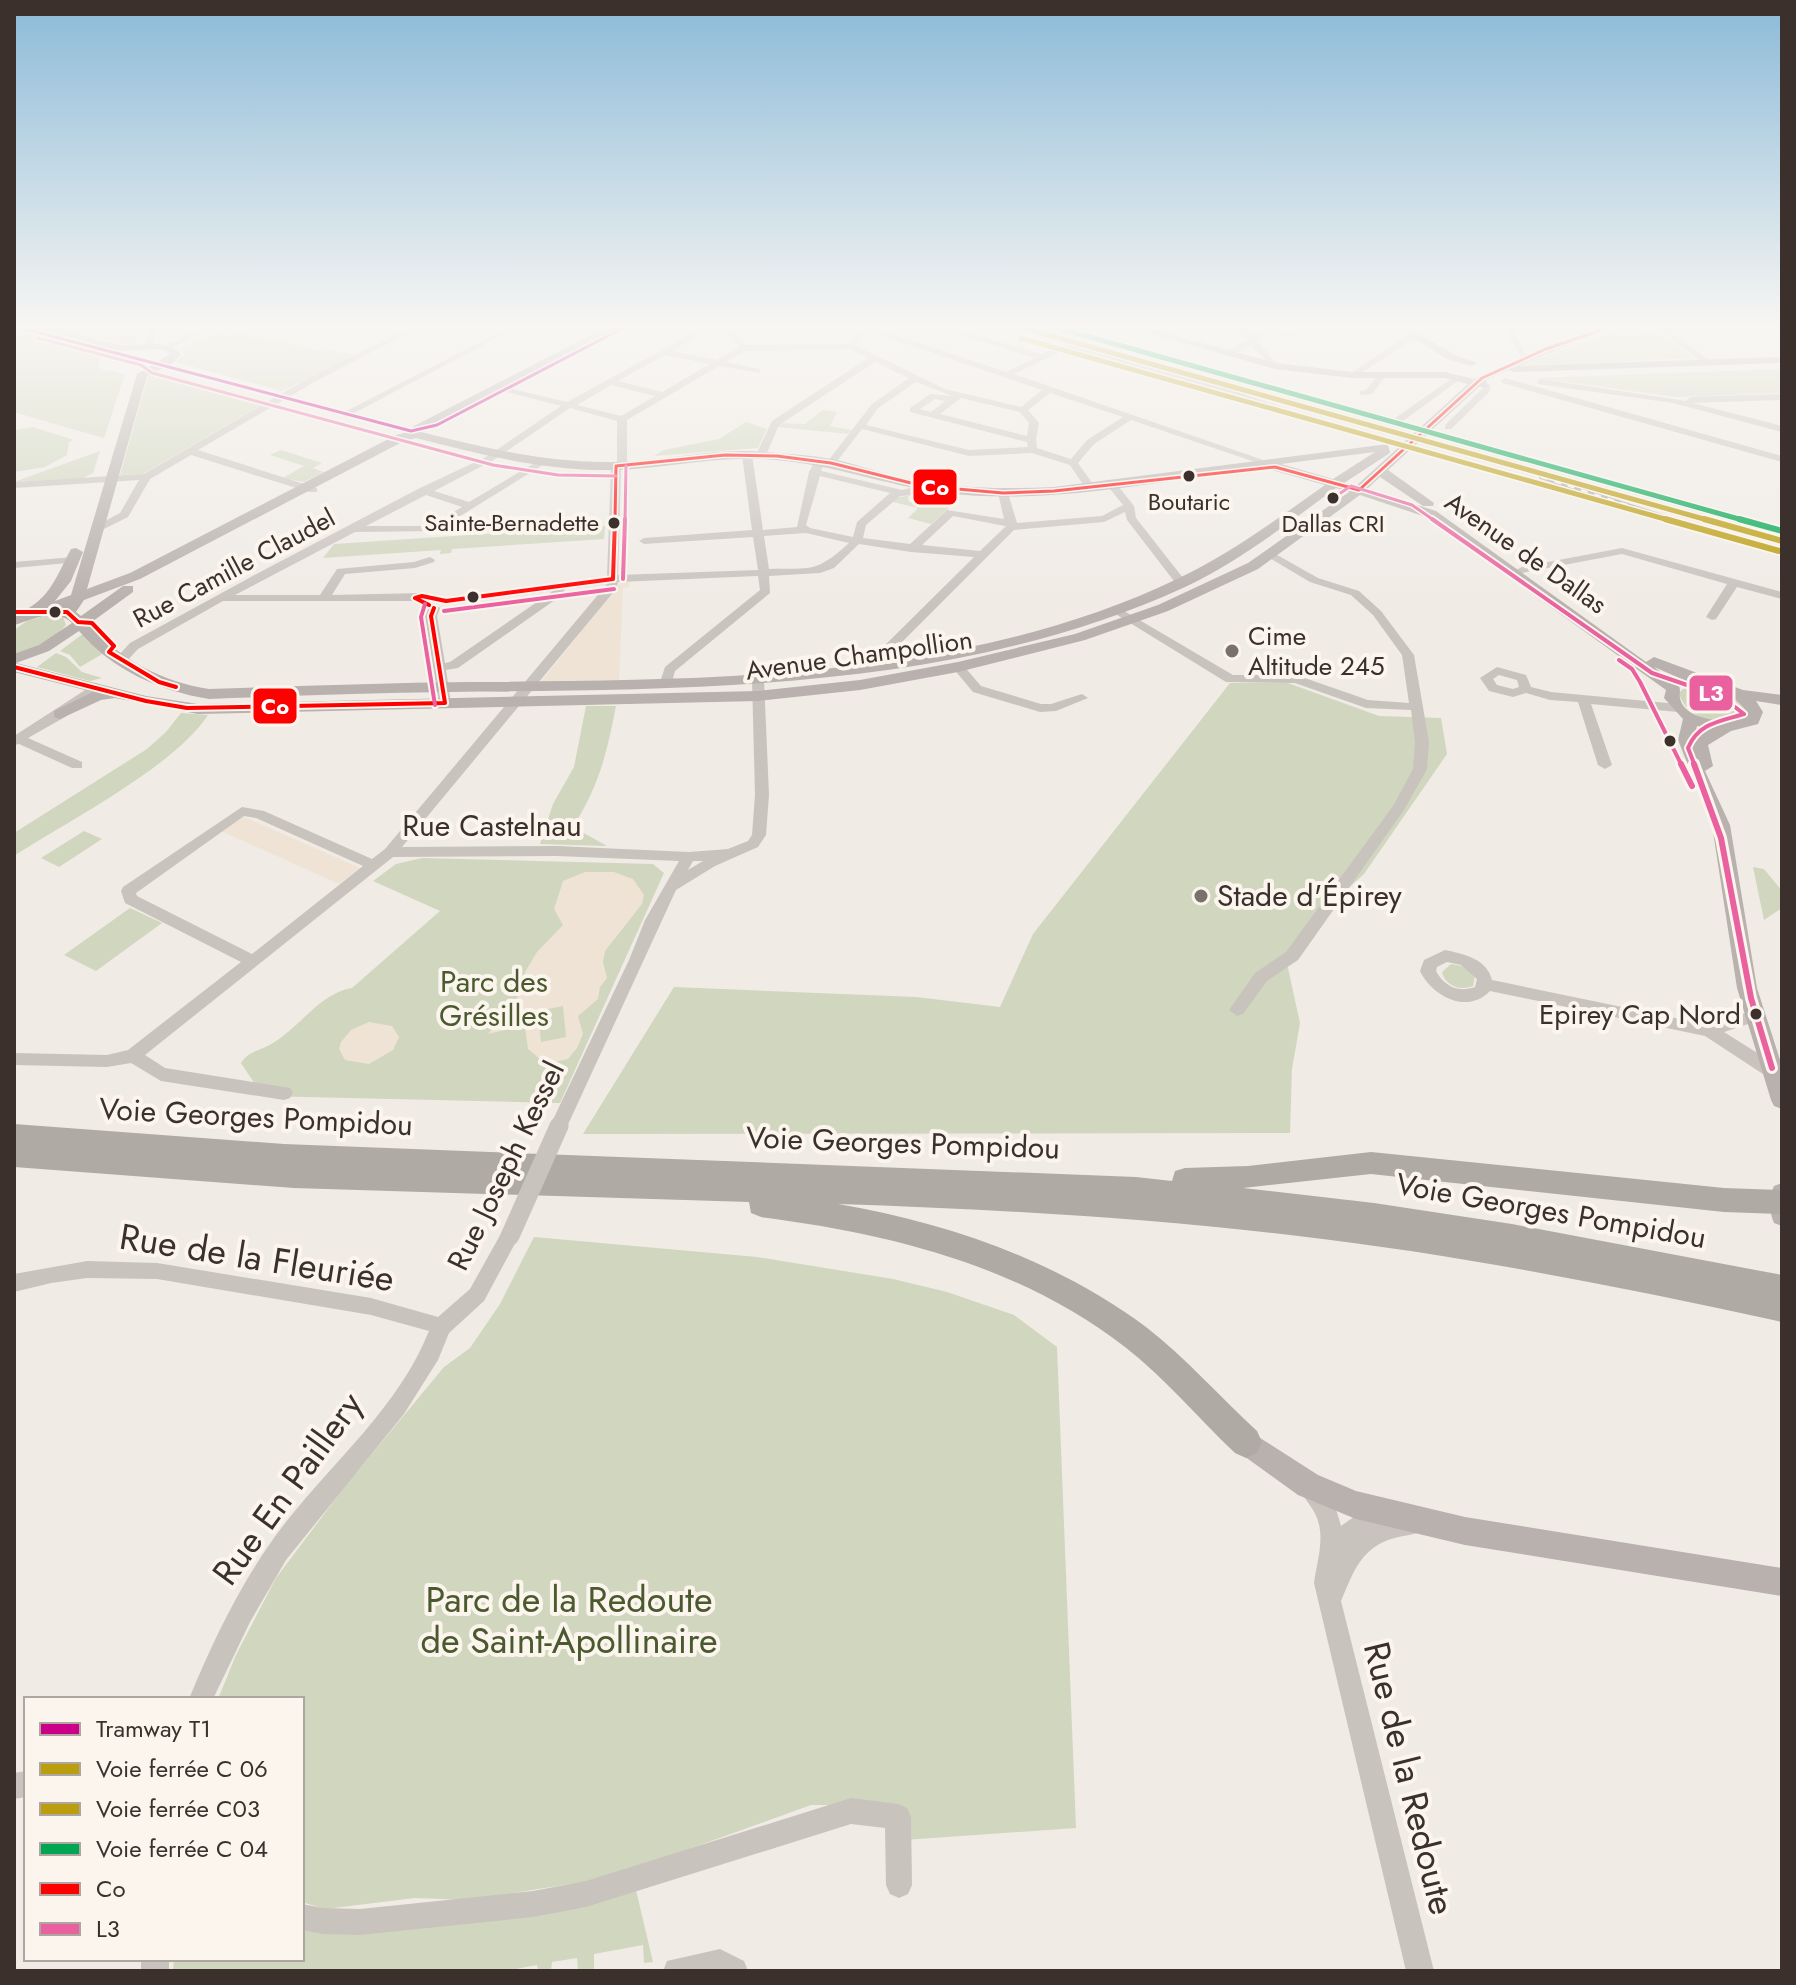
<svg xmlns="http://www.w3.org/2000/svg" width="1796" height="1985" font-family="Jost,sans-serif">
  <rect width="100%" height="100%" fill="#f0ebe5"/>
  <!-- green -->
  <path fill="#d1d6bf" d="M14 328 108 354 99 361 100 369 125 374 104 438C73 429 43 421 14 412Z
    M57 328H140L136 343 130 345Z
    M227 328 325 352 331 350 353 355 282 391 176 362 184 355 183 348Z
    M1623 328C1662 328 1663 335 1693 358L1517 366Z
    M1782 369V393L1675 397 1538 378Z
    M157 371 268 401 143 474 120 475 149 373Z
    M823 410 837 412 830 426 852 430 848 434 777 427 779 423 805 424Z
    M746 422 767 429 758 448 654 456 664 450 719 439Z
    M33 427 74 440 69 442 67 455 45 467 14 472V430Z
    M281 450 322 463 313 468 324 472 304 482 283 478 304 466 270 455Z
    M100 451 93 473 83 478 14 482Z
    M908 496 909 502 950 507 931 524 908 518 918 508 893 502 898 497Z
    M605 526 604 539 452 549 451 553 440 554 441 550 323 558 334 544Z
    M48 615 63 617 66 625 53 638 14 658V630L27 621Z
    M84 633 104 653 80 667 70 655 60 651Z
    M56 653 66 657 82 672 102 678 90 681 37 667Z
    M1230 683H1288L1379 716 1441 718 1447 754 1364 874 1315 918 1286 959 1300 1023 1292 1069 1290 1133 583 1134 674 987 916 997 1000 1007 1033 934Z
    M1699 686 1731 693 1748 711 1746 716C1725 732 1685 718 1679 693L1683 689Z
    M586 706H616C606 756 600 783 573 827L607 846 540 844 553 804 574 767Z
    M181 713 208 715C175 766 68 821 14 856V833L147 749 166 732Z
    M84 831 102 839 59 867 41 858Z
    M422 858 653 864 664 873 560 1103 263 1096 241 1063C249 1050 261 1051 273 1043 300 1027 320 993 352 988L440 911 373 881 396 864Z
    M1753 867 1764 869 1782 891V908L1764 920Z
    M130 908 162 923 96 971 64 955Z
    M1451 964 1462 966 1475 975 1473 986C1460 991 1445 986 1442 972Z
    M534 1237 757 1257 893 1279 947 1292 1014 1315 1057 1347 1076 1828 904 1840 901 1805H811L639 1867 590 1881 494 1896 468 1900 415 1898 325 1909 302 1902V1699H218L236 1655 276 1578 343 1489 444 1367 470 1348 500 1304Z
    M636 1890 653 1962 644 1963 643 1945 594 1954V1971H578L577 1958 552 1962 551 1971H538L537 1965 505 1971H173L174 1959H302V1928Z"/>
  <!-- plaza -->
  <path fill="#eee3d5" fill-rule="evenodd" d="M629 581V587L623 588 619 680 541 682 619 584Z
    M242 816 360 868 339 884 221 831Z
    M585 872H614L633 879 644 895 642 904 605 951 603 962 607 978 600 987 598 999 578 1016 583 1034 577 1048 568 1059 550 1063 541 1060 528 1049 525 1028 527 1011 513 1018 505 1030 488 1034 517 999 525 972 537 952 563 925 554 909 563 881ZM563 1006 566 1037 541 1042 538 1011Z
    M369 1022 392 1026 399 1037 393 1050 369 1064 345 1060 339 1049 341 1042 351 1030Z"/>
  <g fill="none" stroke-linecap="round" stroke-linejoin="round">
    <!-- minor -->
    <path fill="#c9c3be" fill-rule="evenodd" d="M148 328H156L153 347 149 350 145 347Z
      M202 328H212L169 349 162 347Z
      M409 328H418L316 381 198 450 317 488V492H309L191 455 150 479 128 517 96 533 92 532V528L120 513 139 480 14 488V482L144 474 310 377Z
      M507 328H516L354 413 419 432V436L341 414Z
      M702 328H711L672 351 717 360 739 347 722 328H730L746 345 848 344 864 328H875L1006 372 1035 358 939 328H950L1042 354 1059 346 1076 345 1227 388 1312 418 1304 420 1221 392 1073 350H1064L1014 374 1269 462 1261 464 1131 420 1094 444 1078 463 1095 487 1090 490 1086 489 1070 465 1032 453 969 456 862 429 834 465H828V461L872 404 909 378 875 362 779 425 766 455 761 458 756 455 772 421 868 358 849 349 746 351 726 362 760 369V373L719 366 627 420V466L621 469 618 575 758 570 753 537 644 544 639 541 644 538 752 530 742 455 747 452 752 455 763 530 797 527 809 472 816 459 819 458 824 461 821 471 902 490 927 484V488L915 495 900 496 866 525 863 538 910 544 947 510 1004 519 998 493 1003 490 1008 493 1017 523 1102 516 1123 505 1106 484 1115 482 1134 506 1136 518 1187 583 1177 585 1127 520 1125 512 1104 522 1014 530 874 670H866V664L974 557 911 552 859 544 834 568 820 573 769 576 770 593 675 671 672 682 666 686 660 682 665 667 760 590 758 576 618 582 616 589 402 847 557 846 689 852 728 849 748 841 752 835 755 795 752 679 758 675 764 679 769 795 766 835 758 847 715 866 676 890 565 1131 559 1133 553 1131 550 1126 629 960 645 920 679 861 557 856 393 857 145 1055 165 1068 290 1088 293 1093 290 1098 284 1100 161 1081 131 1063 107 1067 14 1065V1053L107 1055 128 1050 241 962 125 903 121 891 123 887 242 807 264 811 372 859 385 849 607 584 565 589 562 595 458 668 446 670 451 703 445 707 439 703 425 616 428 609 413 601H223L138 649 125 663H117V657L130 643 264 570 418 489 486 457 561 406 495 389V385L567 402ZM869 331 1042 390 1021 407 945 389 855 345ZM665 355 710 364 662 392 618 381ZM916 382 952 396 930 394 910 408V412L1027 442 1028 447 969 450 866 425 878 408ZM611 385 655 396 621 416 577 405ZM1050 393 1123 417 1087 440 1071 459 1037 448 1036 440 1039 423 1028 410ZM961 398 1020 412 1029 423 1027 436 940 414ZM935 399 945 401 931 412 920 409ZM570 408 617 421V463L611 466 607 577 446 598 422 593 332 595 345 574 415 568 434 562 435 560 430 557 414 562 337 569 320 595H235L355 532 436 531 546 463 538 461 469 502 434 491 492 461ZM820 476 890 493 857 522 853 537 810 528 806 525ZM426 495 462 507 430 526H366ZM953 516 1005 526H1006L980 551 922 545ZM806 533 849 543C816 573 812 568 769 569L764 536ZM553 591 450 662 445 663 437 616 440 608 429 601 446 604ZM244 816 256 818 363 866 252 954 137 896 136 893ZM693 861H703L688 870Z
      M1237 328H1245L1253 336 1270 328 1300 335 1296 337 1271 333 1257 341 1279 366 1275 369 1251 345 1232 356H1226V352L1247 340Z
      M1504 328H1512L1527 357H1521Z
      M1657 328H1713L1709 330 1671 331 1712 363 1705 365Z
      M1421 335V339L1412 340 1355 377 1348 375 1407 336Z
      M1378 375 1385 377 1372 394 1360 395V391L1366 390Z
      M1455 376 1462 378 1400 423H1394V419Z
      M1505 378 1782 456V462L1502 383 1501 381Z
      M1541 379 1686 401 1690 397 1782 394V400L1693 403 1782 426V432L1673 403 1538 384V380Z
      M1484 383 1491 385 1489 392 1451 429H1445V425L1482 389Z
      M1622 548 1782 592V599L1737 587 1716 619 1712 620 1706 617 1727 584 1622 554 1522 573 1516 570 1522 567Z
      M1272 552 1318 578 1359 591 1381 611 1414 655 1429 742 1427 769 1404 810 1298 960 1267 981 1243 1014 1237 1016 1229 1010 1255 973 1286 952 1393 806 1413 769 1415 742 1411 710 1366 708 1295 683 1226 682 1109 610 1119 608 1233 675H1296L1368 700 1409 703 1402 655 1373 615 1351 595 1310 582 1268 557V553Z
      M74 557 79 560 78 562 14 568V562Z
      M958 663 962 664 981 686 1041 704H1051L1082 694 1088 698 1056 711 1040 712 973 692 952 667Z
      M1497 667 1526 675 1531 687 1551 692 1678 704 1684 708 1678 712 1591 704 1612 765 1605 769 1598 765 1578 702 1550 700 1526 693 1513 697 1489 691 1480 678ZM1499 675 1517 680 1519 687 1513 689 1497 685 1493 679Z
      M96 683 102 687 100 690 65 717 28 738 82 762V768H72L19 744 14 745V736Z
      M1445 950C1464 954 1487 959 1492 980L1709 1025 1754 1010 1760 1012 1762 1016 1760 1020 1724 1032 1778 1066 1780 1071 1778 1076H1766L1705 1036 1490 991C1467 1015 1432 996 1420 971L1424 960ZM1447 962 1461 965 1477 979 1475 987C1458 993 1444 986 1436 971L1437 967Z
      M510 1228 517 1230 519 1236 484 1301 449 1333 438 1360 404 1414 286 1560 250 1622 213 1699H189C214 1638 245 1574 286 1522 335 1460 399 1406 429 1331L371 1315 157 1279 87 1278 51 1283 14 1292V1274L87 1261 157 1263 371 1298 438 1317 470 1289 503 1230Z
      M1311 1478C1328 1485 1337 1509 1341 1526L1355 1516 1387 1504 1395 1507 1398 1515 1412 1513 1420 1516 1423 1524 1420 1532C1409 1536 1398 1536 1388 1540 1359 1551 1352 1576 1341 1601L1434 1971H1406L1314 1583C1317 1561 1325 1539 1317 1518 1313 1507 1304 1499 1300 1489L1303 1481Z
      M26 1771V1797L14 1799V1773Z
      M851 1798 898 1804 907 1808 911 1817 912 1885 908 1894 899 1898 890 1894 886 1885 885 1828 851 1824 586 1907 533 1917 360 1935 323 1934 302 1930V1904L323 1908 360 1909 533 1891 586 1881Z
      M720 1949 744 1961 748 1971H663L667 1961Z
      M141 1959H169V1971H141Z"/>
    <!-- major -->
    <path fill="#b8b1ad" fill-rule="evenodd" d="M36 328C63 326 89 340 116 344 140 348 162 336 181 354L173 363 147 376 87 589 130 573 396 435 408 432 414 426 605 328H617L421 432C485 448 547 463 613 462 664 462 714 447 765 452 787 454 810 455 832 459 857 464 882 474 908 479 956 489 1005 489 1054 487L1388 444 1390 453 1344 483 1356 486 1468 384 1445 378H1352L1275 369 1132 328H1147L1276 363 1352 372H1445L1474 379 1542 347 1598 328H1612L1518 366 1782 357V363L1514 372 1509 370 1486 380 1488 387H1479L1388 470 1434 503 1433 506H1423L1380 477 1367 489 1436 511 1646 662 1654 657 1743 690 1782 695V705L1756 701 1763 712 1758 724 1731 731 1708 745 1713 766 1705 771 1730 825 1757 988 1782 1066V1109L1774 1106 1771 1100 1737 988 1712 825 1678 740 1683 719 1664 698 1666 690 1426 517 1360 495 1258 569 1168 611 1085 640 958 672 860 690 758 701 198 714 115 698 101 700 60 719 54 717V711L93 692 14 672V654L39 645 72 623C54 607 33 620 14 625V616C50 600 54 581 71 549L76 548 83 552 71 581 55 601 71 595 137 374 170 354 162 349 118 351ZM416 438C482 455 545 471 614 470 662 469 710 457 759 459 823 461 881 485 944 493 1052 506 1164 480 1271 466L1272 470 1325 485C1277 519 1230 554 1177 579 963 682 702 680 469 682 383 683 296 686 209 689 163 682 120 660 89 624L133 592V586H123L81 616 76 612 84 600 140 579 404 441ZM1375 452 1333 479 1281 464ZM1336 488 1349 492 1248 563 1158 605 1075 634 958 662 860 680 758 691 198 704 146 696 16 663 49 651 79 631C112 670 160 691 209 699 289 696 370 693 450 692 696 689 956 692 1185 587 1240 561 1288 523 1336 488ZM1654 667 1684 680 1685 685C1709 690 1731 688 1747 712L1745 718C1729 724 1684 721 1680 698 1679 694 1681 690 1679 686ZM1697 726 1710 729 1694 739Z
      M1398 328H1409L1455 355 1477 363 1472 366 1447 359Z
      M1782 1183V1226L1774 1223C1769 1212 1769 1197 1774 1186Z
      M1246 1429 1318 1475 1356 1491 1465 1517 1782 1568V1596L1465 1545 1356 1519 1298 1495 1237 1451 1233 1442 1237 1433Z"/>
    <!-- highway -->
    <path fill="#afaaa4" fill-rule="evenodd" d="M14 1124 284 1144 1136 1177 1172 1181 1175 1171 1185 1168 1248 1166 1371 1152 1724 1188 1780 1190V1214L1724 1212 1371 1174 1243 1188 1374 1203 1512 1224 1782 1275V1322C1622 1287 1461 1255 1298 1236 1146 1218 992 1209 838 1204 948 1223 1056 1260 1146 1327 1186 1358 1220 1397 1257 1431L1262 1442 1257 1453 1246 1458 1235 1453C1198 1418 1165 1378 1125 1347 1018 1265 892 1234 761 1217L751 1213 749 1202 294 1188 14 1167Z"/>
    <!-- rail-far1 casing -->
    <g stroke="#b1aca8" stroke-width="4">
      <path id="rail-far1" d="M1541 477 1677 521"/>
    </g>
    <!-- rail casing -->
    <g stroke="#b1aca8" stroke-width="5">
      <path id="rail" d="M1670 519 1782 551"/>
    </g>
    <!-- rail-far1 -->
    <use href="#rail-far1" stroke="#fbf5ee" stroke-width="2" stroke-dasharray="7" stroke-linecap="butt"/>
    <!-- rail -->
    <use href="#rail" stroke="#fbf5ee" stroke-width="3" stroke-dasharray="9" stroke-linecap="butt"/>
    <!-- minor-bridge -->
    <path stroke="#c9c3be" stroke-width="19" d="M510 1236 559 1126"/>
    <!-- bus-1-far1 casing -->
    <g stroke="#fbf5ee" stroke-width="6">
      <path id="bus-1-far1" d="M616 466 725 455 777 456 831 463 923 486 1003 493 1054 491 1275 467 1359 490 1482 378 1546 349 1607 328
        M615 521 616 466"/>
    </g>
    <!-- bus-1 casing -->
    <g stroke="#fbf5ee" stroke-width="8">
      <path id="bus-1" d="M613 579 615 519
        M429 605 415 598 422 596 446 601 613 579
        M14 612H67L78 622 92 623 114 646 109 652 159 682 176 687
        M14 667 146 701 187 708 445 703 431 616 434 608"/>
    </g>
    <!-- bus-2-far2 casing -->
    <g stroke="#fbf5ee" stroke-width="6">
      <path id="bus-2-far2" d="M38 338 141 365 152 373 493 465 558 475 616 476
        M1333 498 1351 486 1412 505 1435 521
        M625 521 626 466"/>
    </g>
    <!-- bus-2-far1 casing -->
    <g stroke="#fbf5ee" stroke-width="8">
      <path id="bus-2-far1" d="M1432 519 1652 673 1722 697 1744 714C1721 721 1698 723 1688 748L1695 766
        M623 579 625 519
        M425 604 421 617 435 705
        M444 611 614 589
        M1619 660 1632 669 1640 682 1682 766"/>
    </g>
    <!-- bus-2 casing -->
    <g stroke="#fbf5ee" stroke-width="12">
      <path id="bus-2" d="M1681 764 1692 786
        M1694 764 1721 838 1751 998 1772 1068"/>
    </g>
    <!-- bus-1-far1 -->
    <use href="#bus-1-far1" stroke="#f00" stroke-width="3"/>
    <!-- bus-1 -->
    <use href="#bus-1" stroke="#f00" stroke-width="4"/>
    <!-- bus-2-far2 -->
    <use href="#bus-2-far2" stroke="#ea619f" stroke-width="3"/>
    <!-- bus-2-far1 -->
    <use href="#bus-2-far1" stroke="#ea619f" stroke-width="4"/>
    <!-- bus-2 -->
    <use href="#bus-2" stroke="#ea619f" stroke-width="6"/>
    <!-- rail-1-far1 casing -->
    <g stroke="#fbf5ee" stroke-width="8">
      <path id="rail-1-far1" d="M1023 328 1711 521"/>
    </g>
    <!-- rail-1 casing -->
    <g stroke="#fbf5ee" stroke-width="10">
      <path id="rail-1" d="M1704 519 1782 541"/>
    </g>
    <!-- rail-2-far1 casing -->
    <g stroke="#fbf5ee" stroke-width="8">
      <path id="rail-2-far1" d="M1020 338 1672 521"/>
    </g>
    <!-- rail-2 casing -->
    <g stroke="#fbf5ee" stroke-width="10">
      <path id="rail-2" d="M1665 519 1779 551"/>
    </g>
    <!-- rail-3-far1 casing -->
    <g stroke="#fbf5ee" stroke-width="8">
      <path id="rail-3-far1" d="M1058 328 1746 521"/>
    </g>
    <!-- rail-3 casing -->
    <g stroke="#fbf5ee" stroke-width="10">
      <path id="rail-3" d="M1739 519 1782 531"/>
    </g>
    <!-- rail-1-far1 -->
    <use href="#rail-1-far1" stroke="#bb9d10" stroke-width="5"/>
    <!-- rail-1 -->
    <use href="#rail-1" stroke="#bb9d10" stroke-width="6"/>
    <!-- rail-2-far1 -->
    <use href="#rail-2-far1" stroke="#bb9d10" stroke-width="5"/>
    <!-- rail-2 -->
    <use href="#rail-2" stroke="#bb9d10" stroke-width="6"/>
    <!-- rail-3-far1 -->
    <use href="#rail-3-far1" stroke="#00a651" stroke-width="5"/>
    <!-- rail-3 -->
    <use href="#rail-3" stroke="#00a651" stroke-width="6"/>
    <!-- tram-1 casing -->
    <g stroke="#fbf5ee" stroke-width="6">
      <path id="tram-1" d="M21 328 411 431 437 425 623 328"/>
    </g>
    <!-- tram-1 -->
    <use href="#tram-1" stroke="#c08" stroke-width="3"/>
  </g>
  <!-- sky -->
  <linearGradient id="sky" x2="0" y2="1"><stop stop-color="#8bbad8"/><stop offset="0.54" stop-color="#f8f6f3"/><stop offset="1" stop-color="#f8f6f3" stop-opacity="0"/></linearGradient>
  <rect width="1796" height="605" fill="url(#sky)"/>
  <!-- markers -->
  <g fill="#3b302b" stroke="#fbf5ee" stroke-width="3">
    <circle cx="1189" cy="476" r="7"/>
    <circle cx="1333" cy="498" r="7"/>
    <circle cx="614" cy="523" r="7"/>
    <circle cx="473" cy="597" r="7"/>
    <circle cx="55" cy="612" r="7"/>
    <circle cx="1670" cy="741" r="7"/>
    <circle cx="1756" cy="1014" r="7"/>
  </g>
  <g fill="#7a716c" stroke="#fbf5ee" stroke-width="3">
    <circle cx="1232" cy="651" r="8"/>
    <circle cx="1201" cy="896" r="8"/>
  </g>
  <g text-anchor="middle" stroke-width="8" stroke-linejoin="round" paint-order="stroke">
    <!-- far-bus labels -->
    <g font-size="24" fill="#3b302b" stroke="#fbf5ee">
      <text x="1189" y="510">Boutaric</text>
      <text x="599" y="531" text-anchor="end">Sainte-Bernadette</text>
      <text x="1333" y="532">Dallas CRI</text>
    </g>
    <!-- far-street labels -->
    <g font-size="26" fill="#3b302b" stroke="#fbf5ee">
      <text transform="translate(1526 553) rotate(35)" y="9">Avenue de Dallas</text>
      <text transform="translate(234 568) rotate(-28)" y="9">Rue Camille Claudel</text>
      <text transform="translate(859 655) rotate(-8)" y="9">Avenue Champollion</text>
    </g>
    <!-- far-poi labels -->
    <g font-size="26" fill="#3b302b" stroke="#fbf5ee" text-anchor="start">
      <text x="1248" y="645">Cime<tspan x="1248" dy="30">Altitude 245</tspan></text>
    </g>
    <!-- bus labels -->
    <g font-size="28" fill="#3b302b" stroke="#fbf5ee" text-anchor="end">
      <text x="1741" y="1024">Epirey Cap Nord</text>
    </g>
    <!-- street labels -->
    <g font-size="30" fill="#3b302b" stroke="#fbf5ee">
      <text x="492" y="836">Rue Castelnau</text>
      <text transform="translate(256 1117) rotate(3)" y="10">Voie Georges Pompidou</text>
      <text transform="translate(903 1143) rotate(2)" y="10">Voie Georges Pompidou</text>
      <text transform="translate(506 1166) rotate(-64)" y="10">Rue Joseph Kessel</text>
      <text transform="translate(1551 1211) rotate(10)" y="10">Voie Georges Pompidou</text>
    </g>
    <!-- poi labels -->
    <g font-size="30" fill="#3b302b" stroke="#fbf5ee" text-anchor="start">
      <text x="1217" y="906">Stade d'Épirey</text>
    </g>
    <!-- park labels -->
    <g font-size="30" fill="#4a5a2e" stroke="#fbf5ee">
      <text x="494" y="992">Parc des<tspan x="494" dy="34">Grésilles</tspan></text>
    </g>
    <!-- near-street labels -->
    <g font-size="36" fill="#3b302b" stroke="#fbf5ee">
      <text transform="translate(257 1257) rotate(9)" y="13">Rue de la Fleuriée</text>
      <text transform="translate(287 1488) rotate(-54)" y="13">Rue En Paillery</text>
      <text transform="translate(1410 1778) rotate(76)" y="13">Rue de la Redoute</text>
    </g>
    <!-- near-park labels -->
    <g font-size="36" fill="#4a5a2e" stroke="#fbf5ee">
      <text x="569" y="1612">Parc de la Redoute<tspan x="569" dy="41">de Saint-Apollinaire</tspan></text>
    </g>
  </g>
  <g stroke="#fbf5ee" stroke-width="3">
    <rect x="912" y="468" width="46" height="38" rx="8" fill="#f00"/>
    <rect x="1688" y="674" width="46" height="38" rx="8" fill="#ea619f"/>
    <rect x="252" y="687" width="46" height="38" rx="8" fill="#f00"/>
  </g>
  <g font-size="22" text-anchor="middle" font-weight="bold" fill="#fff">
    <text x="935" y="495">Co</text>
    <text x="1711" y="701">L3</text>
    <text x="275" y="714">Co</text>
  </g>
  <!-- border -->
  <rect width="1796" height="1985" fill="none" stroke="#3b302b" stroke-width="32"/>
  <!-- legend -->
  <rect x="24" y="1697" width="280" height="264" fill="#fbf5ee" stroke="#aea6a0" stroke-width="2"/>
  <rect x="40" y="1723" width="40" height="12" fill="#cc0088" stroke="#aea6a0" stroke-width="2"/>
  <text x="96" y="1737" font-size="24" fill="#3b302b">Tramway T1</text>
  <rect x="40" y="1763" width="40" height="12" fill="#bb9d10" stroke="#aea6a0" stroke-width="2"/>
  <text x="96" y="1777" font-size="24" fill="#3b302b">Voie ferrée C 06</text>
  <rect x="40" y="1803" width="40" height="12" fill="#bb9d10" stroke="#aea6a0" stroke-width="2"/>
  <text x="96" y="1817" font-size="24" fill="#3b302b">Voie ferrée C03</text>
  <rect x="40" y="1843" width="40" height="12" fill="#00a651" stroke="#aea6a0" stroke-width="2"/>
  <text x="96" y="1857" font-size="24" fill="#3b302b">Voie ferrée C 04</text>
  <rect x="40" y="1883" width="40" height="12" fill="#ff0000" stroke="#aea6a0" stroke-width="2"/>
  <text x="96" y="1897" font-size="24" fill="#3b302b">Co</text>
  <rect x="40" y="1923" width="40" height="12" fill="#ea619f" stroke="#aea6a0" stroke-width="2"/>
  <text x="96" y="1937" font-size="24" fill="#3b302b">L3</text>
</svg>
